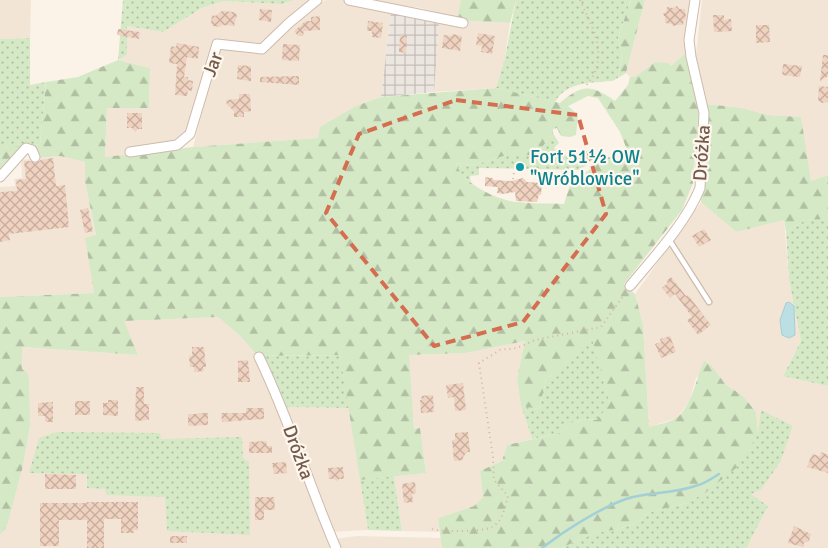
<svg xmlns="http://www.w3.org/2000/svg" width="828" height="548" font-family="Signika,sans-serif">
  <defs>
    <pattern id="industrial-grid" width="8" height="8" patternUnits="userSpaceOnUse" patternTransform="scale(1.25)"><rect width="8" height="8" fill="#ece6e0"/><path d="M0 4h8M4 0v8" fill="none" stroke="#c4bdb8"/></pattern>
    <pattern id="grass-dots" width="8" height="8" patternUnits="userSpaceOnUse" patternTransform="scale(1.25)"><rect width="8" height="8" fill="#d5e9c6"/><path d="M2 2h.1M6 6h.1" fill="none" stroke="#b1c0a3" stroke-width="1.8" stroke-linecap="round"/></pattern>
    <pattern id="forest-firs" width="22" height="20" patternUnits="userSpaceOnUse" patternTransform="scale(1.25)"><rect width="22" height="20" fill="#d5e9c6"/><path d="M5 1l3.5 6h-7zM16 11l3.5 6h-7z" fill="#b1c0a3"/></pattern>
    <pattern id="building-cross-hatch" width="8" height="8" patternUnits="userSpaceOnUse" patternTransform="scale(1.25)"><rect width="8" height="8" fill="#f0d2c0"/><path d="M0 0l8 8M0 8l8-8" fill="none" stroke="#c7ad9e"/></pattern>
  </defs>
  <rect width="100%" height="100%" fill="#fbf3e7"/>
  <!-- residential -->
  <path fill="#f3e5d6" d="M0 0H31L30 38 0 39Z
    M295 0H312L262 46 215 40 207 72 187 134 176 142 128 155 105 157 107 107 149 108 150 68 118 60 127 55V26L163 32 202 8 223 1 281 4Z
    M325 0H344L347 3 391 12 381 97 356 106 318 138 193 147 219 48 262 53Z
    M358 0H461L457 18 421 8Z
    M645 0H692L685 54 671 67 655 62 634 78 630 77 626 73Z
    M702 0H828V175L811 181 800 117 768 115 742 108 706 104 695 63Z
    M466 21 510 23 505 58 496 88 434 92 439 22Z
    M60 156 85 162V182L96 236 86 238 94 293 0 297V187L15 186 14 179 22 178 21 160Z
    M701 202 736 232 784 220 789 280 801 341 783 375 828 386V548H745L747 547 768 506 750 494 761 490 781 461 793 426 758 433 756 412 743 396 725 384 712 366 696 378 689 402 677 418 649 427 643 325 635 294Z
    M218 317 240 336 258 356 333 548H0V535L5 529 8 523 23 466 30 427 22 369V347L137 355 123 321Z
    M525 341 517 378 521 406 532 439 507 445 502 461 480 471 483 497 474 506 438 518 440 532 402 531 394 476 426 473 420 428 414 429 408 355 466 353Z
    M284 407 349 408 368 530 332 532Z
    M357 536 441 538 442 548H339L335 539Z"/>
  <!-- industrial -->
  <path fill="url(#industrial-grid)" d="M391 12 439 22 434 92 381 97Z"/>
  <!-- grass -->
  <path fill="url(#grass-dots)" d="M123 0H295L281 4 223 1 202 8 163 32 127 26V55L118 60Z
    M516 0H631L618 37 622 55 618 78 612 81C591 83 567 81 555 102L496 88 505 58Z
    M30 38V85L46 82 40 144 32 146H0V39Z
    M553 133 559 143 554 148 557 151 561 149 568 158 574 160 584 156H593L588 164 579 170 479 168V175L470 176 471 183 459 172 456 163 474 165 507 155H536Z
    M828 219V386L783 376 801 341 789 280 786 232 805 220Z
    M592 338 610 403 598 420 587 419 571 423 560 433 532 439 521 406 539 409 546 380Z
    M340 355 349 408 284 407 261 356Z
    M761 410 793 426 781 461 761 490 751 494 768 506 747 547 745 548H561L597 532 615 530 634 524 650 512 687 503 758 433Z
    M57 432 160 433 161 439 242 437 243 458 249 462 250 535 167 531 165 497 106 495 105 489 87 488V474L29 473 39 438Z
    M394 476 402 531 368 530 360 480Z"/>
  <!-- forest -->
  <path fill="url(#forest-firs)" fill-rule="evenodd" d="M461 0H516L510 23 466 21 457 18Z
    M631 0H645L626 73 618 78 622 55 618 37Z
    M685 54 699 105 693 183 682 210 624 284 635 294 643 325 649 427C658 424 669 423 676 418 690 410 697 377 704 361L712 366 725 384 743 396 756 412 758 433 748 452 736 468 705 493 687 503 650 512 634 524 615 530 597 532 561 548H442L438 518 474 506 483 497 480 471 502 461 507 445 560 433 571 423 587 419 597 420 610 403 592 339 546 380 539 409 521 406 517 378 525 341 466 353 409 355 414 429 420 428 426 473 360 480 340 355 258 356 240 336 218 317 124 321 138 355 22 347V369L28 373 29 380 30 427 23 466 8 523 5 529 0 535V297L94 293 85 238 96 235 85 182V162L60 156 38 158 32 146 40 144 46 82 78 77 118 60 150 68 149 108H107L105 157 193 147 318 138 320 127 356 106 381 97 496 88 560 103C582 84 591 84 615 101L628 85 630 77H635L655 62 668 63 671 66ZM588 96 598 98 620 132 626 147 625 161 599 155C592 169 590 173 573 176L564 204C548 203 532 204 516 202 497 200 461 183 456 163L474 165 507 155H536L553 133V129L557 128 561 136 570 137 576 135 578 115 568 106Z
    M706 104 742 108 768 115 801 117 811 181 828 175V219L805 220 786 232 784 220 736 232 701 202 707 115Z
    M0 146H27L0 173Z"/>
  <!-- water -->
  <path fill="#bcdfe4" stroke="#a3cfd6" d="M789 302 794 306 795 335 789 338 782 335 780 320 786 303Z"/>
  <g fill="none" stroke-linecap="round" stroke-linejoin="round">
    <!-- stream -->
    <path stroke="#a3cfd6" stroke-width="2.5" d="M542 548C564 531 600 508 626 499 648 492 673 494 695 486 704 484 711 479 719 474"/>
  </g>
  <!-- building -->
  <path fill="url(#building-cross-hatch)" d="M677 6 679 9H685L686 19 684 20 683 25H677L673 26 671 24 665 23V17L663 14 666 12 667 7 673 8Z
    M260 9 272 10 271 22 259 20Z
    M222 11 234 12 237 15 234 26 222 25 220 27 213 26 211 23 212 15 215 16Z
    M713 15H724V20L731 19 732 31 714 32Z
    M320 16V30L304 31 303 36H298L294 31 306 21H311V17Z
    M368 21 383 23 381 38 372 37V31H367Z
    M756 25H769L770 42 756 43Z
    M118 29 140 32 139 39 117 35Z
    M478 33 495 36 492 54 481 52 482 46 476 45Z
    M452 34 462 36 460 51 442 48 444 35 452 36Z
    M400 35 407 36 406 53 399 52Z
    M177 43 199 47 198 59 187 57 184 77H188V80L193 81 192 91 188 90 187 96 175 95 177 64 169 63 171 46 176 47Z
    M283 44 300 45 299 61 282 60Z
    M823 55H828V76L820 81Z
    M783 64 802 66 800 77 782 75Z
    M238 65 251 66V81L237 79Z
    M299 76V85L260 82V77Z
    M819 86 828 87V102L822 103 818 100Z
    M239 94H250L251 111 244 112V117H234V111L227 105 226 100 239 99Z
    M127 113H142V129H138L135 132 132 128H127Z
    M53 158 56 186 65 185 69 227 9 234 10 240 0 242V192L17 191 16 180 26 179 24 161H30L35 163 41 160Z
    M485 177 492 178 494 180 511 181 523 178 527 182 542 183 541 195H539L537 202 516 201 515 192 502 194 497 193 498 187 485 186Z
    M88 208 93 231 85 233 80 210Z
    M704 229 711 240 699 247 692 236Z
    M671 277 686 296 688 295 711 325 698 335 687 320 692 317 675 294 670 298 662 288 668 283 666 281Z
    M670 336 676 352 661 358 655 344 661 342 660 339Z
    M192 347H204L206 367H203L204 371 194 372V367H190L189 356H192Z
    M248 360 250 382H238V361Z
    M463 383 466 410 455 411 454 397 448 398 446 385Z
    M136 387H144V404H149V420L135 421Z
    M433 395 434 412 421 413 420 400H422L421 396Z
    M108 400H118V416L103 415V403H108Z
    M75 401H90V415H75Z
    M53 402V422H45V416H38V403Z
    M246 408H264V419L222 422 221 413H246Z
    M198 413H208V425L188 426V414H198Z
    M468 432 470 452H467L463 457V460L454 461 452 440H455V433Z
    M266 441 267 446H272V453H249V442Z
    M821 452 828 455V473L807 467 812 454 820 456Z
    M286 462 287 473 274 474 272 463Z
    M343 467 344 479H339L337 481 334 479H329L328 468Z
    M45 474 76 475V489H45Z
    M415 482 416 493 412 494 413 502 404 503 402 484Z
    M255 497H274L275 510H264V520H255Z
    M87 502H138V530H134V533H121V519H104V548H87V520H59V546H40V503H87Z
    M794 526 811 534 809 541 804 543 803 547 788 543Z
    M170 536H187V543H170Z"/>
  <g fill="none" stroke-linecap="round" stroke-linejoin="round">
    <!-- service casing -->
    <g stroke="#cdbbad" stroke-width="7">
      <path id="service" d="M668 238 709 302"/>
    </g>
    <!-- minor casing -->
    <g stroke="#cdbbad" stroke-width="11">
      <path id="minor" d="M349 0 463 23
        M130 152 177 145 190 134 217 44 262 49 289 23 317 0
        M0 177 26 148 32 150 35 157
        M630 286C654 257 686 223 700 188L704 113 691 57 689 40 695 0
        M259 357C289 419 309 485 336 548"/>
    </g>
    <!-- path -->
    <path stroke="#d5b5a3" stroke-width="2" stroke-dasharray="1 4" stroke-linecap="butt" d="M580 0C590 23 605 46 595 72 593 77 589 81 586 86
      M513 179 514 171
      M432 529C441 532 483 532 492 527 503 521 505 507 508 496L494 480 493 457 479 363 500 350 517 348 535 340 601 327 626 292"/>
    <!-- service -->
    <use href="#service" stroke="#fff" stroke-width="4.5"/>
    <!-- minor -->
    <use href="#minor" stroke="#fff" stroke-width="9"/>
  </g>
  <!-- marked area -->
  <path fill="none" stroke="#d56d51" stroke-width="4" stroke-dasharray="10 6" stroke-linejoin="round" d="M456 100 578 115 606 214 523 322 434 346 326 213 359 134Z"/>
  <!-- markers -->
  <circle fill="#0f9aa8" stroke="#fef7ed" stroke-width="2" cx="520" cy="167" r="5"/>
  <g text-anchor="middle" stroke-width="4.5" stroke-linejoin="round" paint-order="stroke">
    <!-- street labels -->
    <g font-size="19" fill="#745a4c" stroke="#fef7ed">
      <text transform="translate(212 64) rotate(-70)" y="7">Jar</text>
      <text transform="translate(701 153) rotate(-86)" y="7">Dróżka</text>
      <text transform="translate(299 452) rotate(70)" y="7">Dróżka</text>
    </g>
    <!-- culture labels -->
    <g font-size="19" fill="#0d838f" stroke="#fef7ed" text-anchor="start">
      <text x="530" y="163">Fort 51½ OW<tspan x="530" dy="22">"Wróblowice"</tspan></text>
    </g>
  </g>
</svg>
